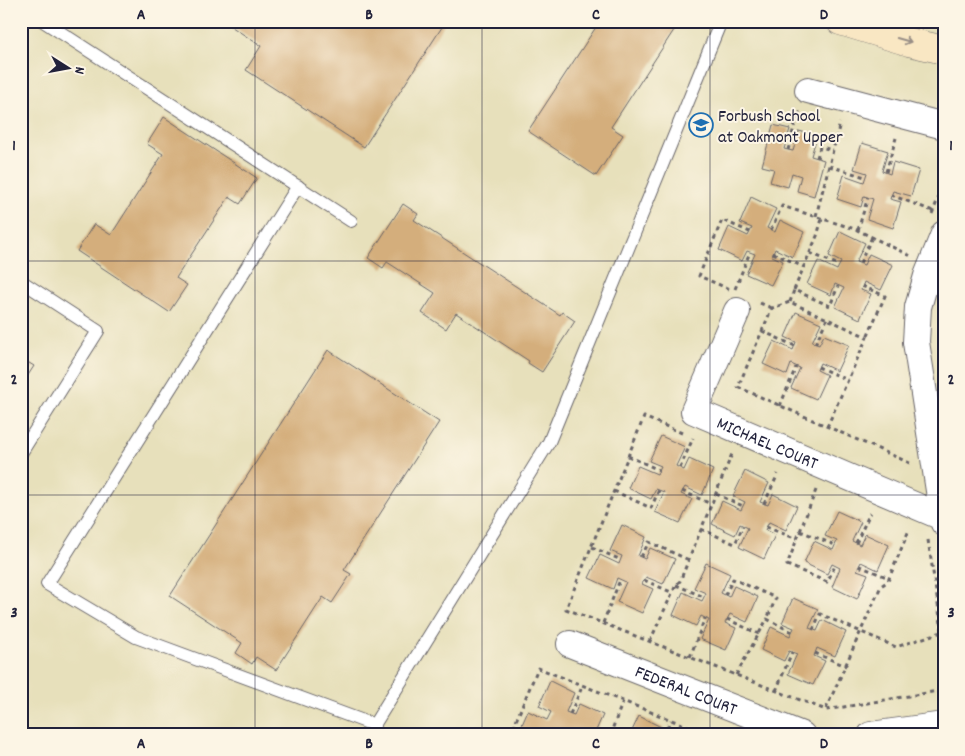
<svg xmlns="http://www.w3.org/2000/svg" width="965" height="756" font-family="Dekko,sans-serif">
  <rect width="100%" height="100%" fill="#fcf5e5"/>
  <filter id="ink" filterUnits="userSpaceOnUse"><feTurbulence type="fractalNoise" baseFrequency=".02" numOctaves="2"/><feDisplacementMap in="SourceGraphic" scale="10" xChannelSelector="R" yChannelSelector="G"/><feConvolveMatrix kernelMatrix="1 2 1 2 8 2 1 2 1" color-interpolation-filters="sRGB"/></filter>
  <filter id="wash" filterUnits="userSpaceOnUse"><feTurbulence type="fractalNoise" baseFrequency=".0096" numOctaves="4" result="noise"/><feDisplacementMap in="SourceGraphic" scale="20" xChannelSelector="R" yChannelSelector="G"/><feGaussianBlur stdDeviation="1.12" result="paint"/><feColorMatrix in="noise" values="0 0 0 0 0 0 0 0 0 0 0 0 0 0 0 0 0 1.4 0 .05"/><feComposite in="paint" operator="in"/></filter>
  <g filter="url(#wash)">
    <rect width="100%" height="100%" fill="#e7e0bb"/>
    <g id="blocks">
      <!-- building -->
      <path fill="#d4ae7b" d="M223 21H446L364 147 246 70 261 46Z
        M600 21H667L676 27 611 127 623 135 596 176 528 131Z
        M164 117 257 178 240 204 229 197 176 278 187 285 169 312 77 251 94 224 111 235 163 154 147 144Z
        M773 125 790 129 784 149 788 150 793 151 799 131 817 136 811 156 824 160 814 196 797 191 801 176 792 173 788 187 770 182 774 169 762 166Z
        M862 143 888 151 882 171 890 174 893 162 919 170 911 196 893 191 890 199 901 202 893 228 867 219 873 199 864 196 861 207 837 199 844 175 864 182 867 173 854 169Z
        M751 197 776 209 767 228 775 232 780 220 804 232 793 257 775 249 772 256 783 261 771 285 746 274 755 254 747 251 742 261 719 250 729 227 748 236 752 228 740 223Z
        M403 204 418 214 414 220 560 315 562 312 575 321 542 372 528 363 529 361 456 313 446 329 422 313 435 293 387 262 383 268 368 258Z
        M840 231 865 243 856 262 864 265 869 254 893 265 881 290 864 282 861 290 871 294 860 319 835 307 844 288 835 284 831 295 807 284 818 261 837 270 841 262 829 256Z
        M796 312 821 323 812 342 819 345 824 335 849 345 837 371 820 363 817 370 827 375 816 399 791 388 800 368 791 364 787 375 763 364 774 341 793 350 796 342 785 337Z
        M328 350 439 422 344 570 351 574 332 603 323 597 276 670 256 657 252 664 236 653 242 643 170 596Z
        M21 358 34 366 21 386Z
        M661 436 685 447 676 466 684 470 689 459 713 470 702 495 685 487 681 494 692 499 680 523 655 512 664 492 656 489 651 499 628 488 638 466 657 474 661 466 649 461Z
        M745 471 769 483 760 502 768 505 773 494 797 506 786 530 769 522 765 530 775 535 764 559 739 547 748 528 740 524 735 535 712 524 722 501 741 510 745 502 733 496Z
        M837 511 861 522 852 541 860 545 865 534 889 545 878 570 861 562 857 570 868 574 857 599 832 587 840 568 832 564 827 574 804 563 814 541 833 550 837 541 825 536Z
        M622 525 646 537 638 556 645 559 650 548 675 559 663 584 646 577 642 584 653 589 642 613 617 602 626 582 617 578 613 589 589 578 600 555 619 564 622 556 610 551Z
        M706 563 730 574 721 593 729 597 734 586 758 597 747 622 730 614 725 623 736 628 726 650 700 639 709 620 701 616 696 626 673 615 683 592 702 601 706 593 694 588Z
        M793 598 818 609 809 628 817 631 822 620 846 632 835 656 817 648 814 656 825 661 813 685 788 674 797 654 789 651 784 661 761 650 771 627 790 636 794 628 782 623Z
        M550 681 574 693 566 712 574 715 579 704 603 715 594 735H579L574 732 573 735H519L518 734 528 711 547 720 551 712 539 706Z
        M639 716 663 728 660 735H630Z"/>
    </g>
  </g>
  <g filter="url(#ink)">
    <use href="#blocks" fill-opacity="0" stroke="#676468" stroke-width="1"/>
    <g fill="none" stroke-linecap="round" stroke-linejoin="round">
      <!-- lane casing -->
      <g stroke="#676468" stroke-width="14">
        <path id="lane" d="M43 21 351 221
          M298 186 47 584 136 637 374 725 549 442 721 21
          M21 281 98 331 21 453"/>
      </g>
      <!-- street casing -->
      <g stroke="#676468" stroke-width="28">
        <g id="street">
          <path d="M808 90 944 126"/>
          <path d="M944 234 927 276 918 307 916 342 944 523"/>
          <path id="s1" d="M737 311 694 411 942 517"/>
          <path id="s2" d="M570 644 802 735"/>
          <path d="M871 735 944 725"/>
        </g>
      </g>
      <!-- secondary casing -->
      <g stroke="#676468" stroke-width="29">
        <path id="secondary" d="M840 21 909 42 944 50"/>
      </g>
      <!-- path -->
      <path stroke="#676468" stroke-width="3" stroke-dasharray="4 4" stroke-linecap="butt" d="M788 150 798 112 800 113
        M817 158 820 147 833 150
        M829 166 865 177
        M886 172 896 138
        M891 195 933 211
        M932 214 944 184
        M816 216 840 123
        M771 230 782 206 855 229 911 256
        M858 230 868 197
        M773 253 804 267
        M810 253 839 265
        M860 263 872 237
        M862 286 885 296 867 337
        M729 289 699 276 722 220 750 232
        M735 289 750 252
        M794 290 817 236 822 219
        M790 302 794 290 830 306 838 286
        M760 303 772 308
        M762 331 795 346
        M815 344 827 319
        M818 367 848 380
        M780 406 796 367
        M827 427 867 337 790 302 772 308 738 387 912 464
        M682 433 644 417 566 609 826 710 944 690
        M628 456 659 470
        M680 468 693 438
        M816 490 787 565 827 582 835 566
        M614 491 651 508 659 490
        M682 491 711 504
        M716 494 743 506
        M764 504 778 474
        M766 527 797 539
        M701 529 735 544 743 526
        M800 531 835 545
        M928 540 944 643
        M856 543 870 513
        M592 547 621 560
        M641 557 649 542 689 560
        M859 566 889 578
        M644 580 673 593
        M676 585 704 597
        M725 595 733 579 776 598 767 619
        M727 619 759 634
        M603 623 620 580
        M813 630 820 614 896 647 942 632
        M650 641 676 585 680 581 732 454
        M815 653 846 666
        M690 657 705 618
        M736 675 767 619 792 632
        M776 691 792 652
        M826 709 881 586 888 581 909 530
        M570 714 583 685
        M510 735 538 668 710 735
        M610 735 623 701
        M664 735 671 720"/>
      <!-- lane -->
      <use href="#lane" stroke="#fff" stroke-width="12"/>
      <!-- street -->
      <use href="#street" stroke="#fff" stroke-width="26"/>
      <!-- secondary -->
      <use href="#secondary" stroke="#f9e7c3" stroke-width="28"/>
    </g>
    <!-- one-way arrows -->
    <defs><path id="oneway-shaft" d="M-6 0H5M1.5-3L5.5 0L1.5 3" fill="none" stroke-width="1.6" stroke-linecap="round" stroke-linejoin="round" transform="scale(1.25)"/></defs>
    <use stroke="#988e86" href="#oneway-shaft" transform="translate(904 40) rotate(16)"/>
  </g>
  <!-- grid -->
  <path fill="none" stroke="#22223b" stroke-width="1" stroke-opacity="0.55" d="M255 21V735M482 21V735M710 21V735M21 261H944M21 495H944"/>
  <!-- icons -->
  <defs>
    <g id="school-ring" transform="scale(1.25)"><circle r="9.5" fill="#fcf5e5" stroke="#1f6fb2" stroke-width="1.5"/><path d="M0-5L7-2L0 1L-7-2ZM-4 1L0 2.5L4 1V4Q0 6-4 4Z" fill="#1f6fb2"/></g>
  </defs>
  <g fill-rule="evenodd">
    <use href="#school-ring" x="701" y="125"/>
  </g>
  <g text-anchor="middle" stroke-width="4" stroke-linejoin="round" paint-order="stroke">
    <!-- poi labels -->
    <g font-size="18" fill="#22223b" stroke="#fcf5e5" text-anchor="start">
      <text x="718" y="121">Forbush School<tspan x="718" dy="21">at Oakmont Upper</tspan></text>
    </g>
    <!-- street labels -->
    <g font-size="18" fill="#22223b" stroke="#fcf5e5">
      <text dy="6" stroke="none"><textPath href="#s1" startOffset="189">MICHAEL COURT</textPath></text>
      <text dy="6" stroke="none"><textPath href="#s2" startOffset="125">FEDERAL COURT</textPath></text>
    </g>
  </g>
  <!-- margin -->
  <rect width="965" height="756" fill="none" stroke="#fcf5e5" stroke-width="55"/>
  <!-- north arrow -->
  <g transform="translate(68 68) rotate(101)" stroke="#fcf5e5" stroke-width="4" paint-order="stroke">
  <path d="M0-4L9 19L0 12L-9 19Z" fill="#22223b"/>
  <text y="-8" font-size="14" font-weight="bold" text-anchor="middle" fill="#22223b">N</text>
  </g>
  <rect x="28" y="28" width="910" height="700" fill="none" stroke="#22223b" stroke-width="2"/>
  <g font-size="16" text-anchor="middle" font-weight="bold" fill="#22223b">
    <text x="141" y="19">A</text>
    <text x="369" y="19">B</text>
    <text x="596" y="19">C</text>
    <text x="824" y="19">D</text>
    <text x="14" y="150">1</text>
    <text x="951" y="150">1</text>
    <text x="14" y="384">2</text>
    <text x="951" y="384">2</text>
    <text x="14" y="617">3</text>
    <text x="951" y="617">3</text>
    <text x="141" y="748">A</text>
    <text x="369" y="748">B</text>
    <text x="596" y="748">C</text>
    <text x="824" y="748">D</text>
  </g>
</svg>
